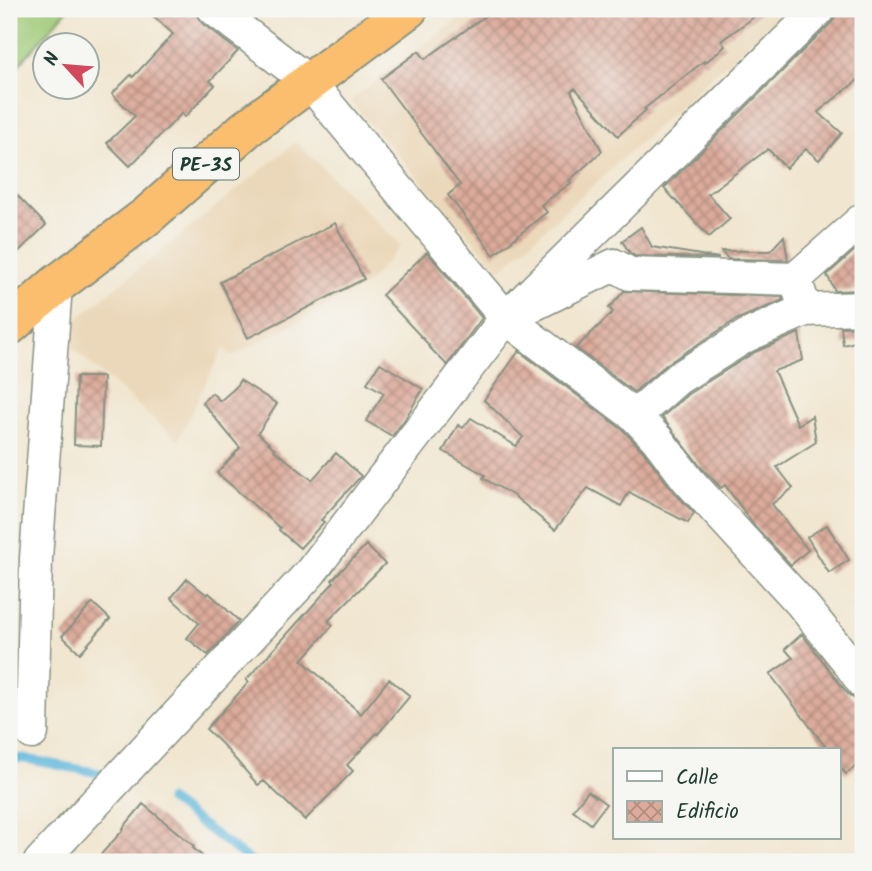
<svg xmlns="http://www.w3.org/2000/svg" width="872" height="871" font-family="Kalam,sans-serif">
  <defs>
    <pattern id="building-cross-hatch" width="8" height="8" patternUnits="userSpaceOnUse" patternTransform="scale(1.75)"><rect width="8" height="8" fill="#dcab9b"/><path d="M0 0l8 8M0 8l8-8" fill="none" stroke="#b28c7f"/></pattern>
  </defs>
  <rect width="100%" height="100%" fill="#f6f6f2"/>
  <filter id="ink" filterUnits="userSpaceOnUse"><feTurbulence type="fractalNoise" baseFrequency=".0143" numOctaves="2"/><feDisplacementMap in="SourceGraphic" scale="14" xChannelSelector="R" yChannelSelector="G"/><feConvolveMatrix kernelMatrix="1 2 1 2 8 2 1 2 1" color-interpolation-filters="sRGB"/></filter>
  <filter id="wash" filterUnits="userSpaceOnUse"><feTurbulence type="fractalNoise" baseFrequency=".00686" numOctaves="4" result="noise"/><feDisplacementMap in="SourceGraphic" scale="28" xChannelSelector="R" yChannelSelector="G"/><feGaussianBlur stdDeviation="1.57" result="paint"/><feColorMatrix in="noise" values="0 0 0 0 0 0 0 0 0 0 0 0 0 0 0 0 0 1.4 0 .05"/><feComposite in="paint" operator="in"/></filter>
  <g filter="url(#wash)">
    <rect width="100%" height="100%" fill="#f1e6d0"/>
    <!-- built -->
    <path fill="#ebd8ba" d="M471 9H786L500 270 350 101Z
      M296 142 401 246 365 285 233 356 223 348 178 440 57 335Z"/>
    <!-- garden -->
    <path fill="#9ec976" stroke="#5e8355" stroke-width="2" d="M9 9H68L9 76Z"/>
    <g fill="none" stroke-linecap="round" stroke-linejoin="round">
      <!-- stream -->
      <path stroke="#5fb7dc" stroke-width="9" d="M9 761 21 758 104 774
        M169 800 252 862"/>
    </g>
    <g id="blocks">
      <!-- building -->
      <path fill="url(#building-cross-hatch)" d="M146 9H193L203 24 238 51 210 81 215 85 185 117 182 113 130 166 107 143 135 116 112 94 131 75 133 77 173 34Z
        M495 9H765L721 41 725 46 705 63 704 61 644 109 646 110 618 136 575 88 571 91 602 151 569 181 571 183 541 205 547 212 494 255 448 195 460 185 381 79 419 51 425 59Z
        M837 9H863V76L818 112 842 133 819 160 806 149 786 168 768 149 708 194 730 219 709 237 664 188 832 22 836 15Z
        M9 187 46 225 9 261Z
        M335 223 364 279 248 338 220 282Z
        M641 227 652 247 719 258 635 256 630 253 622 241Z
        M784 236 788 260 728 259 721 251H770Z
        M863 243V290L835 291 827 275Z
        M427 252 482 318 447 365 428 346 429 345 382 295Z
        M624 291 782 297 783 300 736 320 667 364 634 392 576 348 613 312 609 308Z
        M863 326V340L843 345 841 327Z
        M799 333 803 360 774 371 798 425 812 416 816 442 777 467 793 488 772 504 808 550 791 565 753 524 725 485 721 488 702 468 662 417 688 394 755 352Z
        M519 351 623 430 643 451 673 491 694 513 688 523 629 492 621 506 588 488 555 530 514 496 483 478 485 475 443 451 458 425 463 428 471 418 516 446 523 437 484 400Z
        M380 363 423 389 405 419 392 436 366 421 384 393 367 383Z
        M76 377H103L101 446 74 445Z
        M240 380 277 404 258 433 275 449 274 450 312 480 336 453 361 476 321 520 324 522 300 548 279 530 280 528 217 473 240 448 202 402 212 393 220 401 235 388Z
        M827 525 849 560 829 573 807 537Z
        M366 545 385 564 328 621 333 625 302 660 361 714 389 679 410 696 378 734 377 733 347 765 353 771 305 820 264 781 258 785 221 743 206 729 249 682 246 680 334 582 332 580Z
        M187 579 207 595 209 593 239 621 208 655 187 638 199 623 171 598Z
        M93 603 110 619 80 653 62 636Z
        M802 634 848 694 855 699 863 701V761L846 774 839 765V750H828L770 674 793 658 785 649Z
        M588 791 606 804 591 824 573 810Z
        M143 804 194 846 193 848 209 862H94L124 829 123 828Z"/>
    </g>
  </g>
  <g filter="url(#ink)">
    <use href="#blocks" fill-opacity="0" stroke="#889282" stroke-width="2"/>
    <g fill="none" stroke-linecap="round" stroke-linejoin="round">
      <!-- minor casing -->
      <g stroke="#889282" stroke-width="35">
        <path id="minor" d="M214 9 309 82 506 318 635 416 657 439 688 480 711 505 801 603 846 659 863 683
          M799 290 805 310 863 308
          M533 305 614 265 630 274 795 279 863 219
          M635 416 677 379 746 336 805 310
          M32 733 36 558 56 285
          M40 862 310 573 506 318 819 9"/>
      </g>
      <!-- highway casing -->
      <g stroke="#889282" stroke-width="42">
        <path id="highway" d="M9 326 56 285 147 216 246 129 408 9"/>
      </g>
      <!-- minor -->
      <use href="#minor" stroke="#fff" stroke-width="32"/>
      <!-- highway -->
      <use href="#highway" stroke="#fabe6e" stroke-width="38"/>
    </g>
  </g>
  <g text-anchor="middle" stroke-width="5" stroke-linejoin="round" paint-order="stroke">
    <!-- shield labels -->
    <rect fill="#f6f6f2" stroke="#60746d" stroke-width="2" x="173" y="148.5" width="66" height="31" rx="5"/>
    <g font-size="19" font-weight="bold" fill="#1f3d34">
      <text x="206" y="171">PE-3S</text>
    </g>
  </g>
  <!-- margin -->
  <rect width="872" height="871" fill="none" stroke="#f6f6f2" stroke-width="35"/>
  <!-- legend -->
  <rect x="613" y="748" width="228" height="91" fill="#f6f6f2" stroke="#a0aca6" stroke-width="2"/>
  <rect x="627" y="771" width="35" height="10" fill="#ffffff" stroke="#a0aca6" stroke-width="2"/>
  <text x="676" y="784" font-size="21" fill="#1f3d34">Calle</text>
  <rect x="627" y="801" width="35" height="21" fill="url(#building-cross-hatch)" stroke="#a0aca6" stroke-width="2"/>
  <text x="676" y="818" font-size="21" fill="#1f3d34">Edificio</text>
  <!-- north arrow -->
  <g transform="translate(66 66) rotate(296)"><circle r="33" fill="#f6f6f2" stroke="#a0aca6" stroke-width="2"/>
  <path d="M0-5L12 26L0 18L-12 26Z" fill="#d1495b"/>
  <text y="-10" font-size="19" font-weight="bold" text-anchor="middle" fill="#1f3d34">N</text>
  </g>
</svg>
